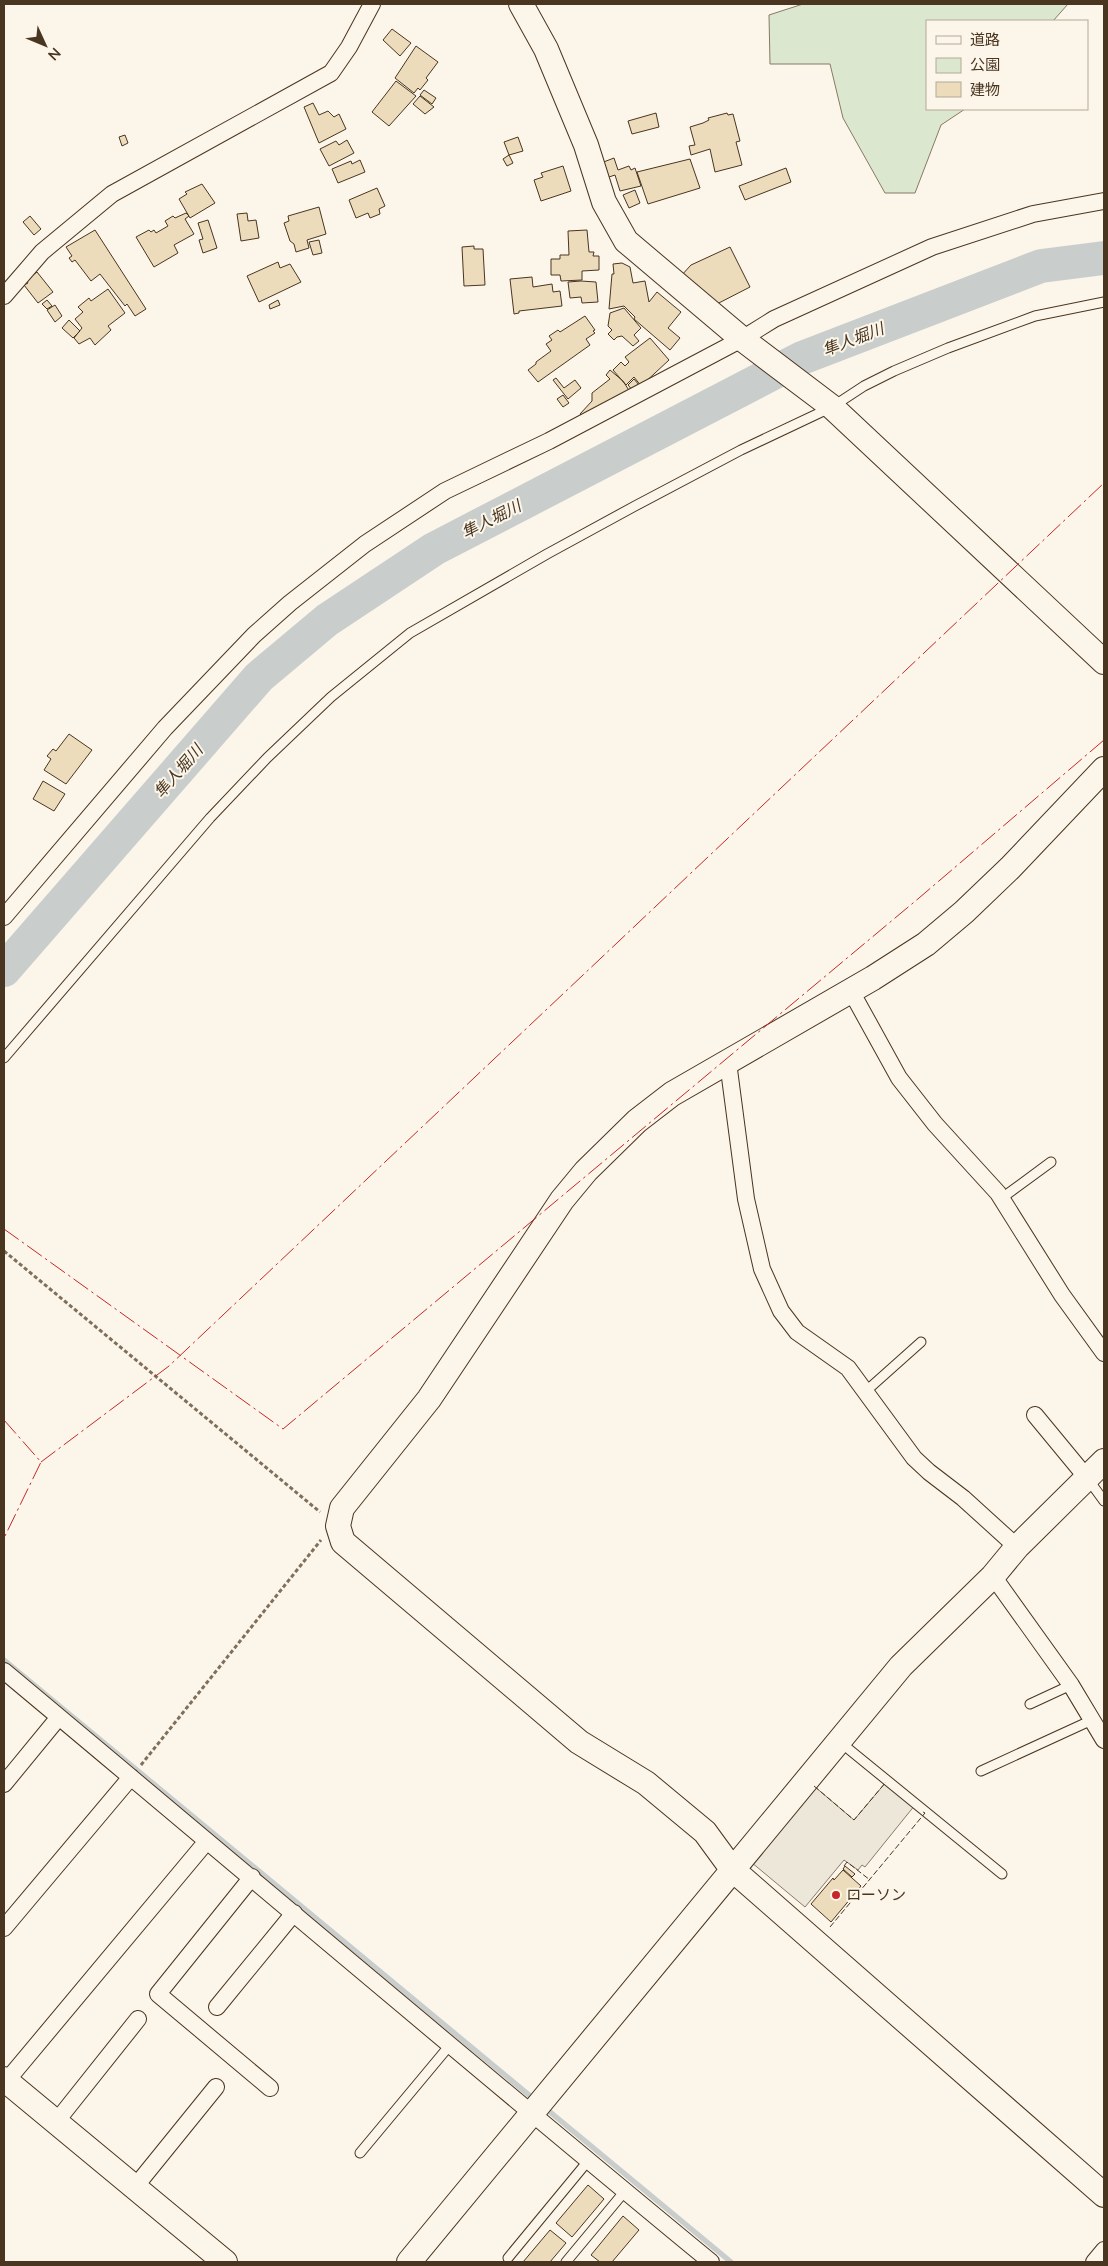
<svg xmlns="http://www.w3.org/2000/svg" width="1108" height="2266" font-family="Lato,'Noto Sans JP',sans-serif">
  <rect width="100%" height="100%" fill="#fbf6e9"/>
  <!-- green -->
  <path fill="#dce7d0" stroke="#887966" d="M803 4H1068L1053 21H927V109H965L941 125 915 193H885L843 118 830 64H770L769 15Z"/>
  <!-- parking -->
  <path fill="#ede7d9" stroke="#887966" d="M886 1782 915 1805 865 1867 862 1865 858 1870 844 1860 805 1907 751 1862 814 1786 854 1820Z"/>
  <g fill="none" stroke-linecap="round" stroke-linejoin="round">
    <!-- stream -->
    <path stroke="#c9cecd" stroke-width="5.5" d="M4 1660 535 2100
      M544 2107 731 2262"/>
    <!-- river -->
    <path stroke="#c9cecd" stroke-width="34" d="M4 970 259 677 327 620 434 549 802 358 1041 266 1104 258"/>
  </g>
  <!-- building -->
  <path fill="#ecdcbc" stroke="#4a3520" d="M392 29 411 43 400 56 383 40Z
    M416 46 438 62 426 78 428 80 420 90 418 88 414 93 395 78Z
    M396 81 416 96 389 126 372 112Z
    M424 90 436 98 432 104 420 95Z
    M420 96 434 107 425 114 413 104Z
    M313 103 319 115 328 111 334 117 339 114 346 129 319 143 304 107Z
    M656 113 659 127 632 134 628 121Z
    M727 113 728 115 733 114 740 141 736 142 742 165 715 172 710 149 691 155 689 146 695 145 690 127 703 123 709 120 708 118Z
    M125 135 128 143 122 146 119 137Z
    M518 137 523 151 509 155 504 142Z
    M347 140 354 153 329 166 320 149 336 141 339 145Z
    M509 155 513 163 507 166 503 159Z
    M614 158 618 170 629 166 631 170 635 168 641 186 620 191 615 175 606 178 601 163Z
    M690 159 700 188 648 204 637 172Z
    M360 160 365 172 338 183 332 169 351 161 352 164Z
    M563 166 571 191 541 201 534 180 543 177 541 173Z
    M786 168 791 182 745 200 739 186Z
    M202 184 215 203 190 218 179 199 187 194 185 192Z
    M377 188 385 206 379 209 380 214 370 218 368 213 356 218 349 200Z
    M635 190 640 203 629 208 623 195Z
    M319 207 326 234 307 240 309 248 296 252 294 244 290 241 284 223 289 221 288 216Z
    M186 213 189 216 185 219 194 234 174 245 178 253 154 267 136 237 149 230 151 232 154 230 156 233 168 226 165 221 173 216 175 218Z
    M247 213 248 221 256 220 259 238 241 241 237 214Z
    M30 216 41 229 34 235 23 222Z
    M208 220 217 248 203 253 199 240 203 239 198 223Z
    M95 230 146 309 135 316 127 304 125 306 100 274 91 281 75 260 72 262 69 258 72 256 66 247Z
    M587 230 589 252H594L593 256H599V270L582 271V280L561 281 560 275H551V259H560V255H569L568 231Z
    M319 240 322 253 313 255 309 242Z
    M474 246V249H483L485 285 464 286 462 247Z
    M730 247 750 287 713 306 680 277 691 265Z
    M278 262 280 268 290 264 301 282 259 302 247 276Z
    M622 263 630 267 633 283 645 281 649 302 657 292 681 312 668 328 680 338 670 350 634 319 635 317 624 306 609 309 612 274H614L613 264Z
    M37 272 53 292 38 303 24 285 28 283 26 280Z
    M532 277 533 287 552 284 553 292 560 291 562 306 519 311V313L514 314 510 279Z
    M581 281 596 282 598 302 582 303 581 297 570 298 568 282Z
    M108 289 125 313 108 326 111 330 95 345 90 338 79 344 74 338 82 328 75 319 83 312 78 307 89 298 91 301Z
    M47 300 52 306 47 309 42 304Z
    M278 300 280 305 270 309 269 305Z
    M55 305 62 316 55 322 47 310Z
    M624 308 641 328 634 335 639 341 633 346 622 336 617 337 614 340 608 334 612 330 608 326 610 313Z
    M585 316 595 330 593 331 595 333 586 339 590 345 538 382 528 370 536 364V362L551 351 546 344 552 340 549 336 558 330 560 332Z
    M69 320 80 331 73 338 62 328Z
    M650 338 669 360 641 386 634 377 626 385 613 370 621 362 625 366 629 362 625 357Z
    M610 370 623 381 630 392 584 418 580 414 592 401V393L610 379 606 375Z
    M556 378 564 388 575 380 581 388 568 399 553 380Z
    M634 379 639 385 633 391 628 385Z
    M563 395 569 403 563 407 557 399Z
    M69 734 92 750 66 784 44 770 51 759 47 756 53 749 56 751Z
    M43 781 65 794 54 811 33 799Z
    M845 1866 855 1874 852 1877 843 1869Z
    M843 1870 861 1886 831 1922 811 1904 833 1878 834 1880Z
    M588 2185 604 2199 572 2237 556 2223Z
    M623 2216 639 2230 612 2262H600L591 2255Z
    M550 2230 566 2243 550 2262H523Z"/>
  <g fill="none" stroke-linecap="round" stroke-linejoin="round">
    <!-- lane casing -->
    <g stroke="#4a3520" stroke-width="11">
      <path id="lane" d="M4 1058 210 818 267 758 331 697 410 633 547 554 635 506 741 450 832 407 864 386 894 371 948 348 1035 316 1104 302
        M1002 1198 1051 1162
        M865 1392 921 1342
        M1088 1479 1104 1501
        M1030 1704 1071 1685
        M840 1742 1002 1874
        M981 1771 1092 1720
        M360 2153 450 2045
        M508 2258 588 2161
        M566 2262 625 2191"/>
    </g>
    <!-- street casing -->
    <g stroke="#4a3520" stroke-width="18">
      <path id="street" d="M4 296 42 252 112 194 331 73 349 47 372 4
        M4 917 165 728 254 635 290 603 365 544 445 491 549 441 742 339 774 319 932 247 1033 214 1104 201
        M851 991 899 1078 935 1124 998 1193 1062 1295 1104 1353
        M728 1062 746 1199 762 1269 781 1311 797 1332 848 1368 914 1458 929 1472 963 1498 1017 1547
        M1035 1415 1087 1478
        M993 1576 1071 1685 1104 1740
        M4 1671C240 1868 474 2067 711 2262
        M4 1784 59 1717
        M252 1877 158 1994 270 2088
        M4 1928 131 1777
        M217 2007 294 1913
        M4 2084 207 1841
        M56 2122 138 2019
        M135 2187 216 2087
        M1094 2262 1104 2250"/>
    </g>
    <!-- secondary casing -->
    <g stroke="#4a3520" stroke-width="26">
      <path id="secondary" d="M521 4 546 49 586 145 604 202 626 241 742 339 832 407 1104 662
        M1104 769 1010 868 964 912 926 944 873 978 672 1094 637 1121 586 1171 562 1200 429 1399 342 1508 338 1526 343 1542 579 1742 646 1783 705 1832 732 1869 1104 2195
        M4 2079 225 2262
        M409 2262 901 1666 993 1576 1017 1547 1104 1461"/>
    </g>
    <!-- path -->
    <path stroke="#7f6f5c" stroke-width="3" stroke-dasharray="4 2.5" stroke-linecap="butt" d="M4 1251 320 1512
      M141 1765 321 1540"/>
    <!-- lane -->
    <use href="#lane" stroke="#fbf6e9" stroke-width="9"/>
    <!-- street -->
    <use href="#street" stroke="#fbf6e9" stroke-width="16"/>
    <!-- secondary -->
    <use href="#secondary" stroke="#fbf6e9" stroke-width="24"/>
    <!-- fence -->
    <path stroke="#4a3520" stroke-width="1" stroke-dasharray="6 2.5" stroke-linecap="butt" d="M814 1786 854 1820 886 1782
      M844 1866 847 1862 870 1880
      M830 1927 925 1813 923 1812"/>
    <!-- power -->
    <path stroke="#c62828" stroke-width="1" stroke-dasharray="18 4 2.5 4" stroke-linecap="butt" d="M4 1229 283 1429 919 898 1104 740
      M4 1420 41 1462 4 1538
      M41 1462 169 1366 1104 483"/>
  </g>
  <!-- markers -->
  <circle fill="#c62828" stroke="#fbf6e9" stroke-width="2" cx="836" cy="1895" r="5"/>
  <g text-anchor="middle" stroke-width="4" stroke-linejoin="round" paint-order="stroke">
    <!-- poi labels -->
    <g font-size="15" fill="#4a3520" stroke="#fbf6e9" text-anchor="start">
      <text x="846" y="1900">ローソン</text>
    </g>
    <!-- water labels -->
    <g font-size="16" font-style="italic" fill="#4a3520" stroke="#fbf6e9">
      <text transform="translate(853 339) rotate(-21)" y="6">隼人堀川</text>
      <text transform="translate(491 519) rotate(-27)" y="6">隼人堀川</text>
      <text transform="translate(178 771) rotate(-49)" y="6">隼人堀川</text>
    </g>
  </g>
  <!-- border -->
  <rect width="1108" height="2266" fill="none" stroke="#4a3520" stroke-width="10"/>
  <!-- legend -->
  <rect x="926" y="20" width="162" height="90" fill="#fbf6e9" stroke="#b4a999"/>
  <rect x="936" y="36" width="25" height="8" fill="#fbf6e9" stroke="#b4a999"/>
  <text x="970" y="45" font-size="15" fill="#4a3520">道路</text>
  <rect x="936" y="58" width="25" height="15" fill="#dce7d0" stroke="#b4a999"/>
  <text x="970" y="70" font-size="15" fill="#4a3520">公園</text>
  <rect x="936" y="82" width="25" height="15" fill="#ecdcbc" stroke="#b4a999"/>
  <text x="970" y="95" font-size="15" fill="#4a3520">建物</text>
  <!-- north arrow -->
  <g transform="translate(45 45) rotate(134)" stroke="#fbf6e9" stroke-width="4" paint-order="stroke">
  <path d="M0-4L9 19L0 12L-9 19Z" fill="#4a3520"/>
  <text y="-8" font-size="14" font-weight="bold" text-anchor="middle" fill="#4a3520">N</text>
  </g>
</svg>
